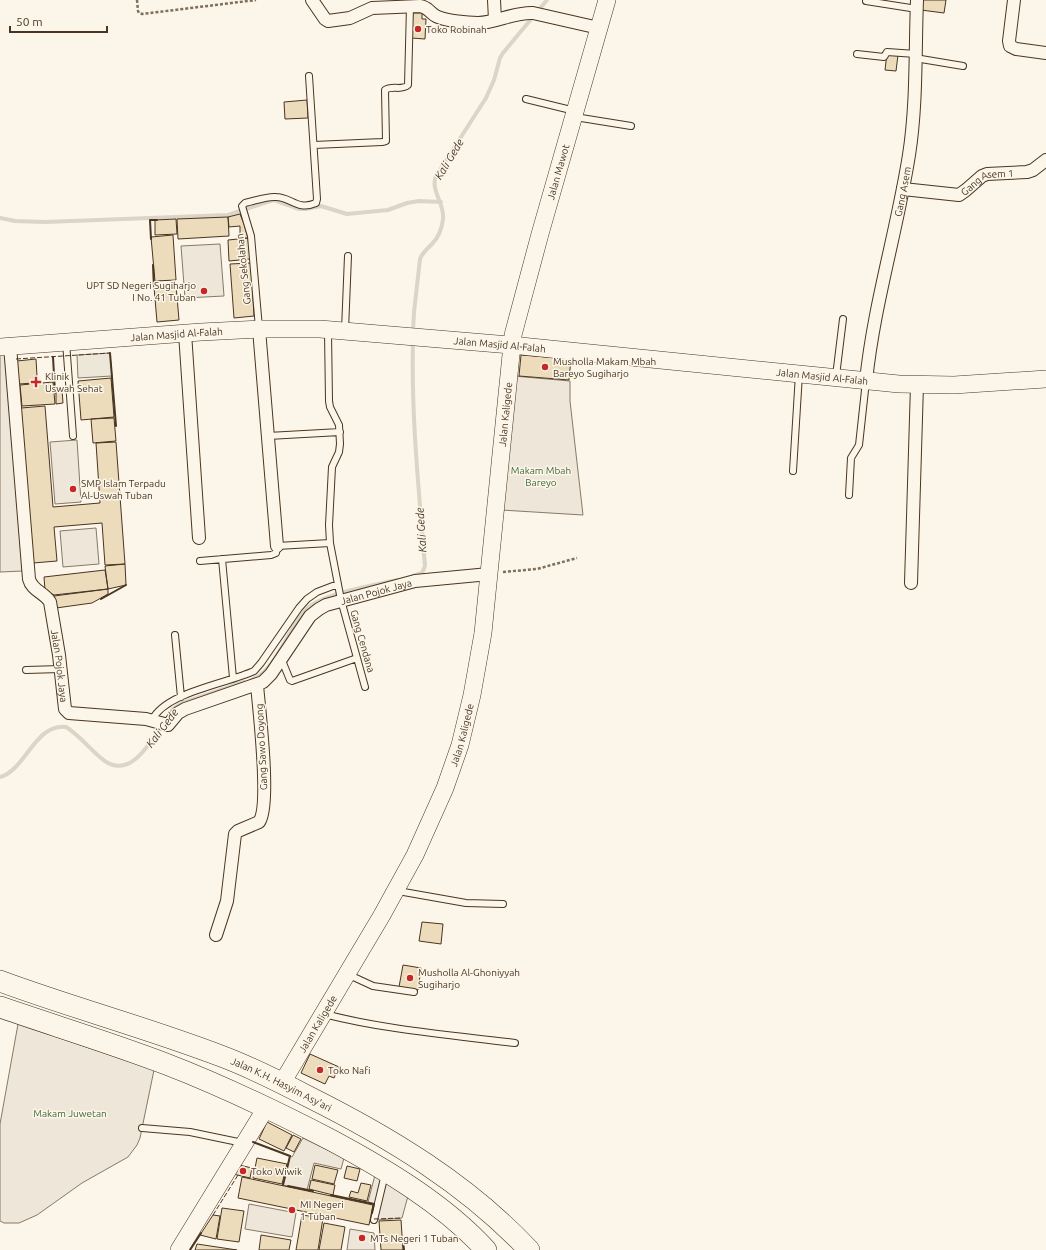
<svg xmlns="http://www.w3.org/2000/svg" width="1046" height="1250" font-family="Ubuntu,sans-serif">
  <rect width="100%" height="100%" fill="#fbf6e9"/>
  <!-- green -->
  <path fill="#ede6d9" stroke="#887966" d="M220 244 224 296 185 298 181 246Z
    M0 354H5L23 571 0 572Z
    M514 376 570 381V401L583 515 501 510Z
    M77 440 81 502 55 504 50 442Z
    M96 528 99 564 63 567 60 531Z
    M18 1024 154 1070 140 1138 137 1145 128 1157 82 1183 37 1215 19 1223H4L0 1221V1124Z
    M303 1138 344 1158 341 1169 314 1163 307 1190 283 1185 290 1156 292 1157Z
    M375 1175 408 1196 402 1218 377 1220 371 1219 374 1204 368 1202Z
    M249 1204 296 1213 292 1237 245 1229Z
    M350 1229 374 1233 375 1250H347Z"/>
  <!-- parking -->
  <path fill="#ede7d9" stroke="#887966" d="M110 353 112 376 78 378 77 355Z"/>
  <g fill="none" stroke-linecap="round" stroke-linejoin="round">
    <!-- stream -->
    <path stroke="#dcd4c6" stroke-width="4" d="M0 218 15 221 45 222 228 215 267 202 274 200 299 209H306L321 206 347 214 388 210 407 203 419 201 441 202
      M413 332 414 312 420 259C422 253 427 249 432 244 438 238 442 228 443 219 445 204 430 190 436 176L486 98 494 80 500 58 503 53 547 0
      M413 341C411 416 419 491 425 566L422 573 413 576
      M251 680C279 669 287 626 309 607 326 593 374 585 397 580
      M166 720 173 709 182 703 244 682
      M0 777C25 771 35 723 66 727 79 735 89 748 101 758 128 782 149 745 162 725"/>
  </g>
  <!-- building -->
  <path fill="#ecdcbc" stroke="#4a3520" d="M923 0H946L944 13 921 10Z
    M412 13H422V19H426L425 39 411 38Z
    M887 53 898 55 896 71 885 70Z
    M307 100 308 118 285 119 284 102Z
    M240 214 244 224 248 238H240V226L229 227 228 217Z
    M228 217 229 236 178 239 177 219Z
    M176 219 177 234 155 235V220Z
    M173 235 176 280 155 281 151 237Z
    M248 238 250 259 229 261 228 240Z
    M251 263 254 316 234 318 230 264Z
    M176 285 179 320 157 322 154 287Z
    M521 355 571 359 569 380 519 376Z
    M36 359 37 376H34V383L19 384 17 361Z
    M111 378 114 417 81 420 78 381Z
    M53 382 55 404 22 406 20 385Z
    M56 390H62L63 403 56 404Z
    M45 406 53 507 100 503 96 443 116 442 125 564 105 565 102 523 54 527 57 561 33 563 21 408Z
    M114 418 116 441 93 443 91 419Z
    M125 564 126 585 108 589 105 566Z
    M105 570 108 589 54 595 45 590 44 577Z
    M108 589V594L92 603 56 608 54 596Z
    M422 922 443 924 441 944 419 941Z
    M403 965 421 968 418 990 399 987Z
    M310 1054 339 1067 334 1078 329 1076 325 1084 301 1073Z
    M267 1122 292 1135 284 1151 259 1139Z
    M293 1135 301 1139 294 1152 286 1148Z
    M257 1158 287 1164 282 1184 253 1178Z
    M239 1165 252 1168 250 1178 233 1174Z
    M315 1165 338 1170 334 1184 312 1179Z
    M347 1166 360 1169 357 1181 344 1178Z
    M242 1177 373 1205 369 1225 238 1198Z
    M311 1180 335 1185 333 1195 309 1189Z
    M361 1183 371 1185 367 1201 349 1197 351 1191 358 1193Z
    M222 1208 244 1211 239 1242 217 1239Z
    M213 1215 220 1216 216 1239 200 1235Z
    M302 1215 323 1218 318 1250H296Z
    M401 1220 403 1250H381L379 1221Z
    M324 1223 345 1227 341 1250H319Z
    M261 1235 291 1240 289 1250H259Z
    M197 1244 237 1250H195Z"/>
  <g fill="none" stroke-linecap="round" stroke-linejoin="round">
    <!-- lane casing -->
    <g stroke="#4a3520" stroke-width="8">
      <path id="lane" d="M866 1 917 9
        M857 54 884 57 887 52 916 54
        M915 58 963 66
        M526 99 575 111
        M575 117 631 126
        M314 145 382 142 386 141 385 90C392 85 402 91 408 85L410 6
        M259 328 251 236 242 206 245 203C255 201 267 196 276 197 291 197 297 211 316 203L317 199 309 76
        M345 330 348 256
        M328 332 329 401 330 407 339 425 340 444 339 452 332 467 329 525 330 543 341 600 365 687
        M66 342 73 436
        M836 376 843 319
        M268 436 340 432
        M793 471 799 374
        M849 495 851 458 859 445 866 381
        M222 559 233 678
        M200 561 271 555 276 553 277 546 330 543
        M175 635 181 697
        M281 658 290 680 292 681 357 658
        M26 670 61 669
        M152 720C166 692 226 684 254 671L261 663 299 608 307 599 317 592 338 584
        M398 891 466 903 503 904
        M347 974 373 986 414 992
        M324 1014C387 1030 451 1035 515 1043
        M142 1128 190 1132 243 1143
        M374 1220 385 1174"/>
    </g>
    <!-- street casing -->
    <g stroke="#4a3520" stroke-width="14">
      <g id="street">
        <path d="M312 0 325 19 328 21 350 18 372 8 420 6C429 7 431 15 438 17 448 21 467 23 478 23 496 23 514 12 533 13L599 28"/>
        <path d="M494 0 495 20"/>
        <path d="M1014 0 1009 41 1010 46 1016 49 1046 53"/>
        <path id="s1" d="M903 189 959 195 966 190 982 176 987 174 1027 172 1033 170 1046 160"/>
        <path d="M259 329 277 546"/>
        <path d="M185 333 199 538"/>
        <path id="s2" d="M10 346 29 579C32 591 44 592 50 602L59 655 65 709 69 713 146 719 168 725 178 713 185 709 263 682 271 674 310 616 319 609 326 605 415 581 489 574"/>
        <path id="s3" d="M866 381C874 304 897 231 909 155 917 104 915 51 917 0"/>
        <path d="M911 583 917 385"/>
        <path d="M216 935 227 901 235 834 238 831 259 822C271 806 259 709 257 685"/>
      </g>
    </g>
    <!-- secondary casing -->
    <g stroke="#4a3520" stroke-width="18">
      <g id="secondary">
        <path id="s4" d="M0 347 201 332 259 329H320L511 345 899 384 954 385 1046 379"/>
        <path id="s5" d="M282 1083 382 915 415 855 445 788 460 745 472 695 483 633 513 335 540 234 607 0"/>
        <path d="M179 1250 266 1108"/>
      </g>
    </g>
    <!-- highway casing -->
    <g stroke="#4a3520" stroke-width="22">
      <g id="highway">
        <path id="s6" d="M0 981C73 1008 148 1028 221 1056 251 1067 280 1082 309 1097 389 1137 467 1184 529 1250"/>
        <path d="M0 1007C55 1026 111 1043 166 1064 223 1086 277 1112 331 1140 385 1169 444 1204 486 1250"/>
      </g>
    </g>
    <!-- path -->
    <path stroke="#7f6f5c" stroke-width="2.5" stroke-dasharray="3 2" stroke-linecap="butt" d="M137 0 138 11 139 13 142 14 256 0
      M503 572 537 569 577 558"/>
    <!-- lane -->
    <use href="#lane" stroke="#fbf6e9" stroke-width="6"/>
    <!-- street -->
    <use href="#street" stroke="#fbf6e9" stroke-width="12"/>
    <!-- secondary -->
    <use href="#secondary" stroke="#fbf6e9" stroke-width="17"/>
    <!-- highway -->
    <use href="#highway" stroke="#fbf6e9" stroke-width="21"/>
    <!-- fence -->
    <path stroke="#4a3520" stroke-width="1" stroke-dasharray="5 2" stroke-linecap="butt" d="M16 359 110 353
      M213 1215 238 1175
      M374 1219 402 1218"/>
    <!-- wall -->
    <path stroke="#4a3520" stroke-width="2" d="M151 239 150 220H157
      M153 265 154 289
      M110 353 116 426
      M53 357 55 393
      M101 599 126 585
      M253 1142 290 1156 283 1185
      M288 1186 313 1191
      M331 1195 374 1204 372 1213
      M403 1240 404 1250
      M190 1250 201 1233"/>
  </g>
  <!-- markers -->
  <g fill="#c62828" stroke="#fbf6e9" stroke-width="1.5">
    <circle cx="418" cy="29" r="4"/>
    <circle cx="204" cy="291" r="4"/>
    <circle cx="545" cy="367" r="4"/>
    <path d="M34 376h4v4h4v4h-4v4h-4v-4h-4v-4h4z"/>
    <circle cx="73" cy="489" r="4"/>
    <circle cx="410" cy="978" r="4"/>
    <circle cx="320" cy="1070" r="4"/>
    <circle cx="243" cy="1171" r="4"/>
    <circle cx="292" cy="1210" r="4"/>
    <circle cx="362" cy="1238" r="4"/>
  </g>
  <g text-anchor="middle" stroke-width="3" stroke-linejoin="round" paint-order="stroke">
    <!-- poi labels -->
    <g font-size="10" fill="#4a3520" stroke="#fbf6e9" text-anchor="start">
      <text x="426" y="33">Toko Robinah</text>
      <text x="196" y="289" text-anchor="end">UPT SD Negeri Sugiharjo<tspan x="196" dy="12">I No. 41 Tuban</tspan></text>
      <text x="553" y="365">Musholla Makam Mbah<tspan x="553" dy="12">Bareyo Sugiharjo</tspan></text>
      <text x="45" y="380">Klinik<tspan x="45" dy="12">Uswah Sehat</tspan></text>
      <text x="81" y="487">SMP Islam Terpadu<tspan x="81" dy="12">Al-Uswah Tuban</tspan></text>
      <text x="418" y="976">Musholla Al-Ghoniyyah<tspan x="418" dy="12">Sugiharjo</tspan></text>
      <text x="328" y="1074">Toko Nafi</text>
      <text x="251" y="1175">Toko Wiwik</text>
      <text x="300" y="1208">MI Negeri<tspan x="300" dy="12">1 Tuban</tspan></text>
      <text x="370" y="1242">MTs Negeri 1 Tuban</text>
    </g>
    <!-- street labels -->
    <g font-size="10" fill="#4a3520" stroke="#fbf6e9">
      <text dy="4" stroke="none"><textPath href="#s5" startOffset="966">Jalan Mawot</textPath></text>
      <text dy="4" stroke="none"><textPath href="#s1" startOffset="89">Gang Asem 1</textPath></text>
      <text dy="4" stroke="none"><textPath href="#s3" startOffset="193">Gang Asem</textPath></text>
      <text transform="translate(243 269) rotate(-96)" y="4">Gang Sekolahan</text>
      <text dy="4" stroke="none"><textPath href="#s4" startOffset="177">Jalan Masjid Al-Falah</textPath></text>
      <text dy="4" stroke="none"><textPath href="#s4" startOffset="501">Jalan Masjid Al-Falah</textPath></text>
      <text dy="4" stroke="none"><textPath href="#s4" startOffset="825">Jalan Masjid Al-Falah</textPath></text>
      <text dy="4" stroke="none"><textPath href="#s5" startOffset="717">Jalan Kaligede</textPath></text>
      <text dy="4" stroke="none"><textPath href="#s2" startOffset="738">Jalan Pojok Jaya</textPath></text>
      <text transform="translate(363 641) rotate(74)" y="4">Gang Cendana</text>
      <text dy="4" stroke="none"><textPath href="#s2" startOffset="330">Jalan Pojok Jaya</textPath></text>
      <text dy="4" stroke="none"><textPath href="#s5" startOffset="393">Jalan Kaligede</textPath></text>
      <text transform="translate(261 747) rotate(-93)" y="4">Gang Sawo Doyong</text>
      <text dy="4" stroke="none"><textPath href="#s5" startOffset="69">Jalan Kaligede</textPath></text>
      <text dy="4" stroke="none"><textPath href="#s6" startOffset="300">Jalan K.H. Hasyim Asy'ari</textPath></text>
    </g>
    <!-- park labels -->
    <g font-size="10" fill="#436837" stroke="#fbf6e9">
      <text x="541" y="474">Makam Mbah<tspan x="541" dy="12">Bareyo</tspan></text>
      <text x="70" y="1117">Makam Juwetan</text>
    </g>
    <!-- water labels -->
    <g font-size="11" font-style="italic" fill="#4a3520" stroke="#fbf6e9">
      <text transform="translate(449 159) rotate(-59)" y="4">Kali Gede</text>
      <text transform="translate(421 530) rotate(-94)" y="4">Kali Gede</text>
      <text transform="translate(162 728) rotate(-53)" y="4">Kali Gede</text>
    </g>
  </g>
  <!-- scale -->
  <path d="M10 26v6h97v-6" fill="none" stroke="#4a3520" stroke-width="2"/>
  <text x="16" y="26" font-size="12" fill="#4a3520" stroke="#fbf6e9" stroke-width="3" paint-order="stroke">50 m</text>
</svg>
